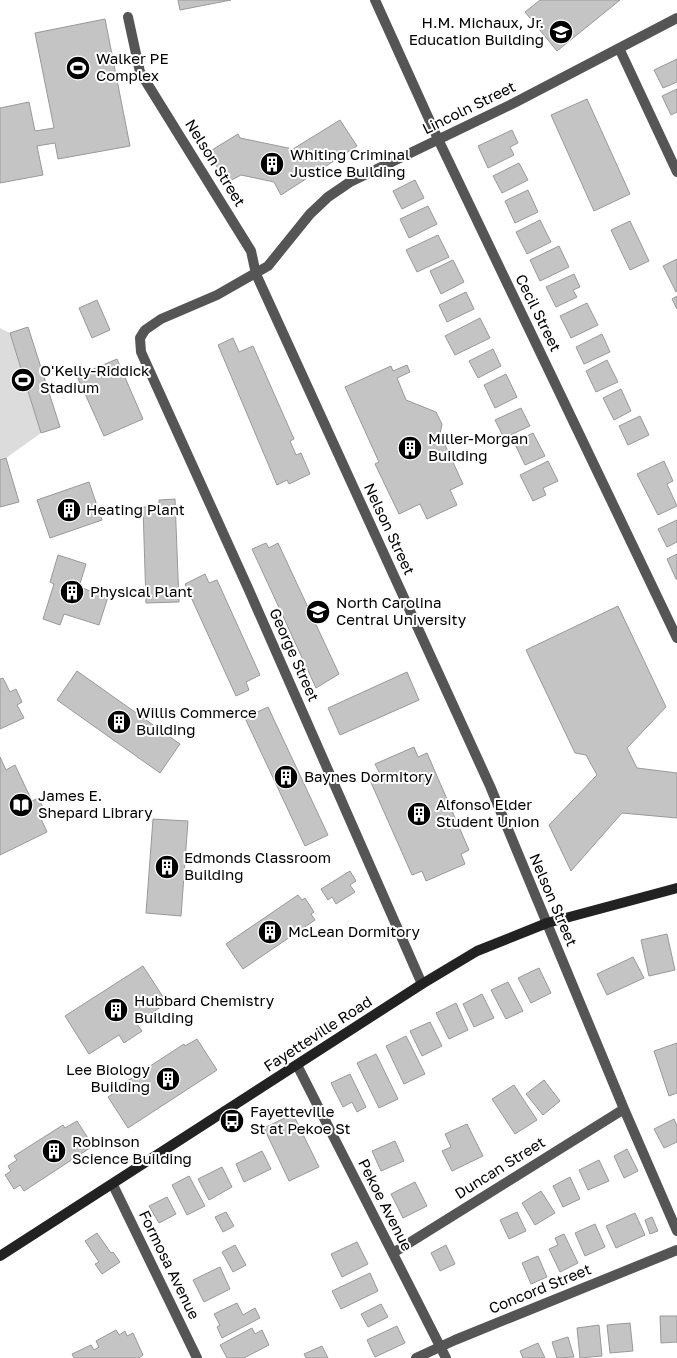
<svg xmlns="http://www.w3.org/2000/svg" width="677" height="1358" font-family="'Golos Text',sans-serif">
  <rect width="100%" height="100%" fill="#fff"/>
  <!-- green -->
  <path fill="#dcdcdc" d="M28 327 60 427 41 433 6 458 19 502 0 507V328L10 333Z"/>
  <!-- building -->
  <path fill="#c4c4c4" stroke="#999" d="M178 0H231L180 10Z
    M540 0H620L557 51 525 12Z
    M105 19 130 146 58 159 55 143 37 146 43 175 0 183V108L29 102 35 131 54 128 35 33Z
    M677 59V82L663 88 654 70Z
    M677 89V112L671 115 662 96Z
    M587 99 630 194 594 211 551 115Z
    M340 120 357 146 281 195 274 182 241 175 228 182 207 153 238 134 240 138 293 149Z
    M512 130 518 143 510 147 514 155 488 168 478 146Z
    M519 163 528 180 502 193 493 176Z
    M415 180 424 198 402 209 393 191Z
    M528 190 538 212 515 223 505 201Z
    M428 206 437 224 409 238 400 219Z
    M540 220 551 242 527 254 516 232Z
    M630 221 649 261 630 270 611 230Z
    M438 235 449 257 417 272 406 250Z
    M559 246 569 267 540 281 530 260Z
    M677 259V291L676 292 663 266Z
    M453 260 464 282 441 294 430 271Z
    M574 274 580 287 573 290 577 297 556 307 546 287Z
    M466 292 474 309 447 322 439 305Z
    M677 296V309L672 299Z
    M97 300 110 330 92 338 79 308Z
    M587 303 598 325 571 338 560 316Z
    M480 318 490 338 455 355 445 336Z
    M28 327 60 427 41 433 10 333Z
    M602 334 610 352 584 364 576 347Z
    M233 338 239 352 253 346 294 439 290 441 296 455 301 453 310 474 289 484 287 480 277 485 218 345Z
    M493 349 501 366 478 378 469 361Z
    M117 359 143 419 104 436 77 376Z
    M607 360 618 382 596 392 586 371Z
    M407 365 410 372 397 378 406 400 436 412 442 424 440 434 463 484 450 490 457 505 427 519 420 504 399 514 375 464 379 462 345 387 391 366 393 371Z
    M506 374 517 397 495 408 484 385Z
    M621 389 631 411 614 420 603 398Z
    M521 408 530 426 504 438 495 420Z
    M640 416 649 435 628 445 619 426Z
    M533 433 545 456 525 465 514 442Z
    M6 458 19 502 0 507V460Z
    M548 461 558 481 543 488 546 495 533 501 520 475Z
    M664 461 673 481 667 484 677 506 658 515 637 474Z
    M89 482 102 520 50 538 37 500Z
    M175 499 179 602 146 603 143 507H159V500Z
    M677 520V542L667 547 658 529Z
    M266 543 269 548 278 543 339 674 316 688 252 549Z
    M677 554V579H676L667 559Z
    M58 555 86 564 79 587 108 597 99 625 64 614 60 625 43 619 54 584 50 582Z
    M205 574 209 583 217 580 260 675 246 682 249 690 236 696 185 584Z
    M618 606 666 707 627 748 637 768 677 773V818L622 813 571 871 549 825 597 775 586 755 575 753 526 650Z
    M77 671 180 744 160 773 57 700Z
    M407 672 419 700 340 735 328 708Z
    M3 678 10 692 16 689 22 702 17 705 24 718 0 729V679Z
    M268 707 328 835 305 846 245 718Z
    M414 747 418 757 427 753 469 850 461 854 465 864 426 881 422 871 412 875 369 778 380 774 375 764Z
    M0 757 6 770 15 765 32 801 38 798 44 809 38 812 47 832 0 855Z
    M153 819 188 821 181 916 146 913Z
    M350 871 356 881 350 885 355 892 336 904 332 897 328 900 321 889Z
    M298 895 302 900 305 898 314 912 311 914 315 920 243 969 226 944Z
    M667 934 675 970 649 976 641 940Z
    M633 957 644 978 607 995 597 974Z
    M143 966 167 1003 136 1023 142 1031 124 1043 119 1035 89 1054 65 1016Z
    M539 968 551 993 531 1003 518 978Z
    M508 982 523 1011 506 1019 491 990Z
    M482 994 494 1018 474 1027 463 1004Z
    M456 1003 468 1030 449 1039 436 1013Z
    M430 1022 442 1046 422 1056 410 1031Z
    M406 1036 425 1074 404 1084 386 1046Z
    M197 1039 217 1070 128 1128 108 1097 120 1089 118 1087 184 1044 185 1046Z
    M677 1043V1093L669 1096 654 1051Z
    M376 1054 398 1099 379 1108 357 1063Z
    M350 1074 366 1107 357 1112 352 1102 343 1107 331 1083Z
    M544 1080 560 1101 543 1115 526 1094Z
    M514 1085 537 1120 515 1134 492 1099Z
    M293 1114 319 1167 289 1181 264 1128Z
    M674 1119 677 1126V1142L664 1148 654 1129Z
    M77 1121 93 1146 24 1191 20 1185 14 1189 5 1175 11 1171 8 1166 17 1160 14 1156 63 1125 65 1128Z
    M467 1124 483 1156 452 1171 442 1151 451 1147 445 1134Z
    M395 1141 404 1161 381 1171 372 1151Z
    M627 1149 638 1171 624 1178 614 1156Z
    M262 1151 271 1169 244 1182 236 1164Z
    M599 1160 609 1181 588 1190 579 1170Z
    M222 1167 232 1187 209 1200 198 1179Z
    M189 1176 205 1206 187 1215 172 1185Z
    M570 1177 580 1199 563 1207 553 1186Z
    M415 1182 427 1206 403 1218 391 1194Z
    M541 1191 555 1213 535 1225 522 1203Z
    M167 1197 176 1214 159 1223 149 1206Z
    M226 1212 234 1226 223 1232 215 1217Z
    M517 1212 526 1231 509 1239 500 1220Z
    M635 1213 645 1235 616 1248 606 1226Z
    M652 1217 658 1231 650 1234 645 1220Z
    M595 1224 605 1247 585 1256 575 1233Z
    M97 1233 111 1253 113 1252 120 1262 102 1274 95 1264 99 1262 85 1241Z
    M564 1234 578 1263 560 1272 549 1249 558 1245 555 1238Z
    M357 1242 368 1264 342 1277 331 1254Z
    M235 1245 246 1265 233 1272 222 1252Z
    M446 1245 455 1264 440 1271 431 1253Z
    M538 1256 547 1277 531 1284 522 1263Z
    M220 1267 230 1289 204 1302 193 1280Z
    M370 1273 378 1291 341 1309 332 1291Z
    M237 1303 243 1315 255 1308 260 1318 222 1338 217 1327 220 1325 214 1314Z
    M381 1304 388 1317 368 1327 361 1314Z
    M660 1316H677V1342L661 1343Z
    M630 1323 633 1351 610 1353 607 1325Z
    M599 1325 602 1356 580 1358 577 1328Z
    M397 1326 405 1343 375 1357 367 1340Z
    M252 1328 255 1334 262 1330 269 1345 244 1358H227L220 1345Z
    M116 1330 119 1335 125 1331 127 1336 133 1333 143 1355 139 1358H74L72 1354 91 1345 94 1350 99 1347 96 1341Z
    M568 1337 574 1357 557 1358 552 1342Z
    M538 1343 545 1358H523L520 1351Z
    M322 1346 328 1358H306L304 1354Z"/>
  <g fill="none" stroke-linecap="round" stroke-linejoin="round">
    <!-- minor -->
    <path stroke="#555" stroke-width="10" d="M128 17 140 72 251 251 256 274 490 786 624 1109 677 1231
      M619 48 677 172
      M422 984 248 588 141 352 140 338 145 330 161 319 217 295 268 266 310 214 328 197 350 182 514 103 677 18
      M297 1065 446 1358
      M113 1185 197 1358
      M393 1253 624 1109
      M416 1358 455 1340 677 1250"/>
    <!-- tertiary -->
    <path stroke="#555" stroke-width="10" d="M375 0 438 139 677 638"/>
    <!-- secondary -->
    <path stroke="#222" stroke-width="10" d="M0 1256 422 984 477 951 547 923 677 888"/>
  </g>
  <!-- icons -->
  <defs>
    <g id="school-disc" transform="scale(1.25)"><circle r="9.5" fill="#000" stroke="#fff"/><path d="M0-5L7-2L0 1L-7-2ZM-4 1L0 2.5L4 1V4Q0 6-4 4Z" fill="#fff"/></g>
    <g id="stadium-disc" transform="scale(1.25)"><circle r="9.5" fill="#000" stroke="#fff"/><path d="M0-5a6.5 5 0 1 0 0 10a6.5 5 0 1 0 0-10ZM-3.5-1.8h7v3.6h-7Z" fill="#fff"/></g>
    <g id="building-disc" transform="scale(1.25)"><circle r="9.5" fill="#000" stroke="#fff"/><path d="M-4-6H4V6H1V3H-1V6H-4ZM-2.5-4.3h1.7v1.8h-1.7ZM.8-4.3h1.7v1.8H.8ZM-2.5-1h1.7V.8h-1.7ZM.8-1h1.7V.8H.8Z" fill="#fff"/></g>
    <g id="university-disc" transform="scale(1.25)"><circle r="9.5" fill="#000" stroke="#fff"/><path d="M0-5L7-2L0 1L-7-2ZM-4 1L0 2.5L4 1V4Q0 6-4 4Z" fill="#fff"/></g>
    <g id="library-disc" transform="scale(1.25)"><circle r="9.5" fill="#000" stroke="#fff"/><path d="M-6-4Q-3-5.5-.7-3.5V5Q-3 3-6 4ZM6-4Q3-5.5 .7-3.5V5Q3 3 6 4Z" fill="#fff"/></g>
    <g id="bus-disc" transform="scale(1.25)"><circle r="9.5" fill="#000" stroke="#fff"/><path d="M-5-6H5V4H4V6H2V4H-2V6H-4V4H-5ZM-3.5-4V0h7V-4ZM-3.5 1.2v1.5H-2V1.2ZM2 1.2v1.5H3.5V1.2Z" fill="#fff"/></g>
  </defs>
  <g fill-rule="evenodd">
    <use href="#school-disc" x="561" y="32"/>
    <use href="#stadium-disc" x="78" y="68"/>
    <use href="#building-disc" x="272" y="164"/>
    <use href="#stadium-disc" x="23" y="380"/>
    <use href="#building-disc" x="410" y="448"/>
    <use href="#building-disc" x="69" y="510"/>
    <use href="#building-disc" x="72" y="592"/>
    <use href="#university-disc" x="318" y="612"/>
    <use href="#building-disc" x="119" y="722"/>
    <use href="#building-disc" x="286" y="777"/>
    <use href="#library-disc" x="21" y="805"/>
    <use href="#building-disc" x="419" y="814"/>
    <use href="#building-disc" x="167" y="867"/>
    <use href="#building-disc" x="270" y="932"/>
    <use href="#building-disc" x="116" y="1010"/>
    <use href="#building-disc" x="168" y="1079"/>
    <use href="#bus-disc" x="232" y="1121"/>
    <use href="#building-disc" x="54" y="1151"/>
  </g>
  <g text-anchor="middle" stroke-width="4" stroke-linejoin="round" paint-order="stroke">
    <!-- poi labels -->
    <g font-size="15" fill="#000" stroke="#fff" text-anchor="start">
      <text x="544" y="28" text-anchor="end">H.M. Michaux, Jr.<tspan x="544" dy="17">Education Building</tspan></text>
      <text x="96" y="64">Walker PE<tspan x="96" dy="17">Complex</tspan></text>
      <text x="290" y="160">Whiting Criminal<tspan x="290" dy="17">Justice Building</tspan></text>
      <text x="40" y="376">O'Kelly-Riddick<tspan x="40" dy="17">Stadium</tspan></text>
      <text x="428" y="444">Miller-Morgan<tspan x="428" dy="17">Building</tspan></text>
      <text x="86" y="515">Heating Plant</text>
      <text x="90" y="597">Physical Plant</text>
      <text x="336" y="608">North Carolina<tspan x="336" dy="17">Central University</tspan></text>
      <text x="136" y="718">Willis Commerce<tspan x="136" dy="17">Building</tspan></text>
      <text x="304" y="782">Baynes Dormitory</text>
      <text x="38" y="801">James E.<tspan x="38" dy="17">Shepard Library</tspan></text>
      <text x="436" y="810">Alfonso Elder<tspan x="436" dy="17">Student Union</tspan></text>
      <text x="184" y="863">Edmonds Classroom<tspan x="184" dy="17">Building</tspan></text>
      <text x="288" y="937">McLean Dormitory</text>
      <text x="134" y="1006">Hubbard Chemistry<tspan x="134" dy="17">Building</tspan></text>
      <text x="150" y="1075" text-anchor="end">Lee Biology<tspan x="150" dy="17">Building</tspan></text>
      <text x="250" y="1117">Fayetteville<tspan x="250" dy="17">St at Pekoe St</tspan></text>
      <text x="72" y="1147">Robinson<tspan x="72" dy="17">Science Building</tspan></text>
    </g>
    <!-- street labels -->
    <g font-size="15" fill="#000" stroke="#fff">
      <text transform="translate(469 108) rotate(-26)" y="5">Lincoln Street</text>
      <text transform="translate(215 163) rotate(58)" y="5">Nelson Street</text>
      <text transform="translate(538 313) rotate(64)" y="5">Cecil Street</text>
      <text transform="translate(389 529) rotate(65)" y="5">Nelson Street</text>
      <text transform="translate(294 655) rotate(66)" y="5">George Street</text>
      <text transform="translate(553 900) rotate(67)" y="5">Nelson Street</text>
      <text transform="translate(318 1034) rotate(-33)" y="5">Fayetteville Road</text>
      <text transform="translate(500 1168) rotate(-32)" y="5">Duncan Street</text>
      <text transform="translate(385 1205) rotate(63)" y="5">Pekoe Avenue</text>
      <text transform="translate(169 1265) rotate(64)" y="5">Formosa Avenue</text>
      <text transform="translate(540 1289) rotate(-22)" y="5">Concord Street</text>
    </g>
  </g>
</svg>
